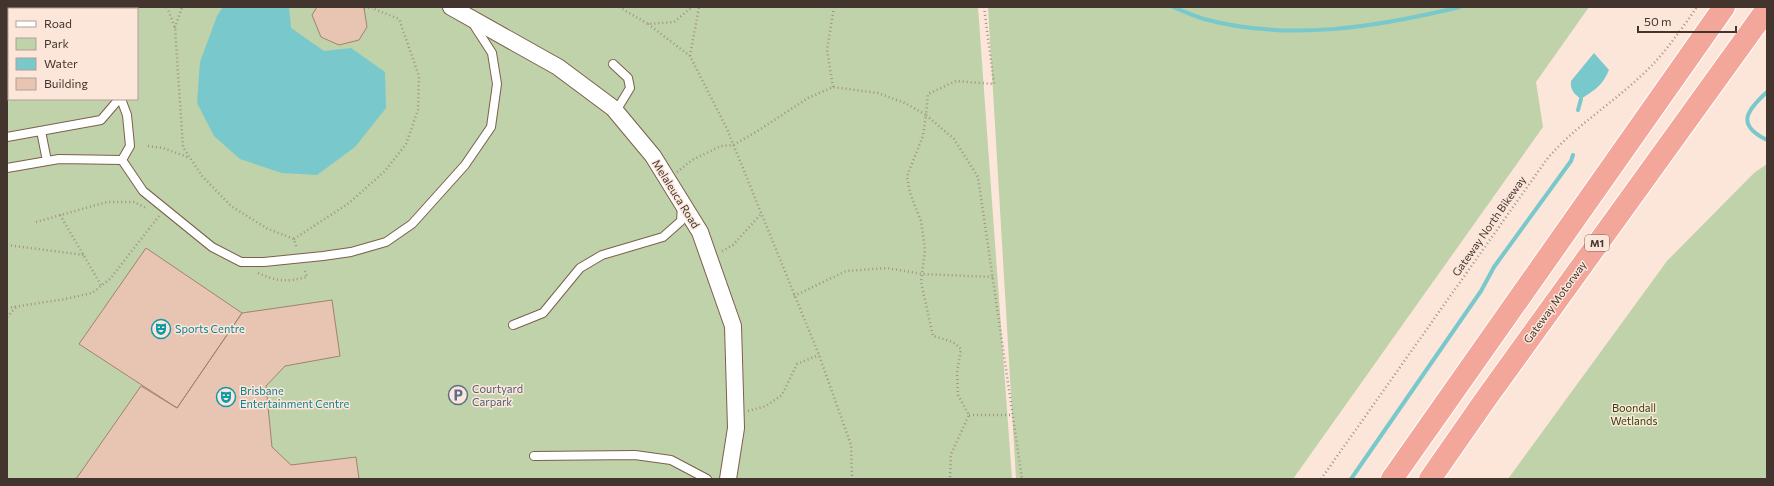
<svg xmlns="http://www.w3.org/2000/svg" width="1774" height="486" font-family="Commissioner,sans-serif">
  <rect width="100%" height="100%" fill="#fce6da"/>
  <!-- green -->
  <path fill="#bfd2a9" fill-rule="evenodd" d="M7 7H978L1012 479H7ZM9 9H137V99H9Z
    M988 7H1589L1536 82 1543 127 1293 479H1016Z
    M1767 164V479H1508L1667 261 1754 173Z"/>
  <!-- water -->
  <path fill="#78c8cc" d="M223 7H289L291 28 324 51 351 48 385 72 386 108 355 147 317 175 282 173 240 159 214 136 197 103 200 62 217 16Z
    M1594 53 1609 70C1602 86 1596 89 1581 99 1574 94 1570 90 1571 81Z"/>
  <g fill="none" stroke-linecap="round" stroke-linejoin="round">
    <!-- stream -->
    <path stroke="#78c8cc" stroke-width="4" d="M1173 7C1183 11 1194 16 1204 19 1289 42 1376 27 1460 7
      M1767 92C1746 111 1736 125 1767 140
      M1578 110 1581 99
      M1351 479 1481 291 1494 267 1571 161 1573 155"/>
  </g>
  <!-- building -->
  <path fill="#e8c5b2" stroke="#a2826f" d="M317 7H362L364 8 367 27 359 40 339 45 321 37 312 15Z
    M146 248 242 313 177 408 79 344Z
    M332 300 340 356 285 366 266 386 272 447 291 465 356 457 359 479H76L141 386 177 408 242 313Z"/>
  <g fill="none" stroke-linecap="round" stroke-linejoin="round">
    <!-- lane casing -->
    <g stroke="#7d5f4e" stroke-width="10">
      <path id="lane" d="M79 7 80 9
        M613 64 628 78 630 88 616 111
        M41 131 47 161
        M7 137 101 120 119 99
        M122 160 143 191 212 247 241 262H264L323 256 351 252 386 242 412 224 465 165 491 127 497 84 492 53 472 22
        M7 168 59 159 122 160 130 146 127 115 121 99
        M513 325 543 313 580 268 602 255 663 237 681 221 682 206
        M534 456 635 455 671 460 707 479"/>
    </g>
    <!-- street casing -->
    <g stroke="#7d5f4e" stroke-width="18">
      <path id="street" d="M451 7 558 67 613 108 653 156 700 232 733 326 736 428 728 479"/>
    </g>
    <!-- highway casing -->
    <g stroke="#fff" stroke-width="24">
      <path id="highway" d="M1392 479 1724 7
        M1430 479 1485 400 1767 9"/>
    </g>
    <!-- path -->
    <path stroke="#a39187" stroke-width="2.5" stroke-dasharray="1 3" stroke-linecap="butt" d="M167 7 175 28 183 147 202 176 231 206 268 229 294 239 297 249
      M619 7 648 24 674 22 692 7
      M984 7 994 84 956 81 928 94 926 115 954 139 978 177 1022 479
      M364 8 374 7
      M648 24 690 56 727 129 819 355 851 445 852 479
      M175 28 182 7
      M690 56 699 7
      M833 87 827 50 834 7
      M148 146 163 148 190 158
      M677 172 692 160 721 146 733 145 756 132 808 98 833 87 878 93 905 103 926 115 923 136 907 176 910 193 921 221 925 250 921 282 933 336 953 342 961 349 957 373 958 395 969 415 951 454 950 479
      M60 215 101 285
      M36 222 107 202H134L146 208
      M294 239 349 203 385 171 406 144 418 110 419 76 399 19 372 8
      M7 245 84 255
      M722 251 733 245 761 214
      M258 273C278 282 287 282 307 277L304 268
      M794 296 846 271 887 268 922 274 993 277
      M7 308 65 299 92 293 110 279 159 216
      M7 317 17 306
      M748 411 766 406 782 395 797 364 819 355
      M969 415H1013
      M1321 479 1547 159C1574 127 1610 105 1641 76 1663 56 1680 31 1697 7"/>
    <!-- lane -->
    <use href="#lane" stroke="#fff" stroke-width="8"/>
    <!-- street -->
    <use href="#street" stroke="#fff" stroke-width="16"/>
    <!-- highway -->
    <use href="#highway" stroke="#f3a69a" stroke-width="22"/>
  </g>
  <!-- icons -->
  <defs>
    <g id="theatre-ring" transform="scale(1)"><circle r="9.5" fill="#fce6da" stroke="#0f9aa8" stroke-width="1.5"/><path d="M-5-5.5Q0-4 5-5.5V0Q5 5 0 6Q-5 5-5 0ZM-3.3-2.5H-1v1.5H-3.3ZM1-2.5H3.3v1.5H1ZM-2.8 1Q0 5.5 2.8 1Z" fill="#0f9aa8"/></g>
    <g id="parking-ring" transform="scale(1)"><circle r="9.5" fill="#fce6da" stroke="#5c6f8a" stroke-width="1.5"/><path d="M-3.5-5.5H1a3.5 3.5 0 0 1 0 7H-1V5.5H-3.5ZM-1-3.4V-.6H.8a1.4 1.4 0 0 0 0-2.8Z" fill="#5c6f8a"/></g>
  </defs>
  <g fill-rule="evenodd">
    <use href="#theatre-ring" x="161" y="329"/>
    <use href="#parking-ring" x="458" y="395"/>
    <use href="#theatre-ring" x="226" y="397"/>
  </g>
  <g text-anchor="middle" stroke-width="3" stroke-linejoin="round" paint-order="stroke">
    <!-- shield labels -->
    <rect fill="#fce6da" stroke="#7a6a61" stroke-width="1" x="1585" y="235" width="24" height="16" rx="3"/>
    <g font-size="10" font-weight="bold" fill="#43352d">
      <text x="1597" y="247">M1</text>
    </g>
    <!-- street labels -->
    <g font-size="11" fill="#43352d" stroke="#fce6da">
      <text transform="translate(676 194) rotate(58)" y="4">Melaleuca Road</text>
      <text transform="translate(1489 226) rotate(-55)" y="4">Gateway North Bikeway</text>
      <text transform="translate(1555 302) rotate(-54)" y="4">Gateway Motorway</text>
    </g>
    <!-- culture labels -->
    <g font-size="11" fill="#0d838f" stroke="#fce6da" text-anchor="start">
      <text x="175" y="333">Sports Centre</text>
      <text x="240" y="395">Brisbane<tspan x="240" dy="13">Entertainment Centre</tspan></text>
    </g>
    <!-- service labels -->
    <g font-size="11" fill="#4e5e75" stroke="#fce6da" text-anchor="start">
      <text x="472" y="393">Courtyard<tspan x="472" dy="13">Carpark</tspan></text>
    </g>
    <!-- park labels -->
    <g font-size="11" fill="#2f4509" stroke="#fce6da">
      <text x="1634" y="412">Boondall<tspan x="1634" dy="13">Wetlands</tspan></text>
    </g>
  </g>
  <!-- border -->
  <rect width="1774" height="486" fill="none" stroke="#43352d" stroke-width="16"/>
  <!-- legend -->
  <rect x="8" y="8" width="130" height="92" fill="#fce6da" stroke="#b29f95"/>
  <rect x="16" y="21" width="20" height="6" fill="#ffffff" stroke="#b29f95"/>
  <text x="44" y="28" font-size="12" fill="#43352d">Road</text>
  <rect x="16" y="38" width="20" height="12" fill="#bfd2a9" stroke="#b29f95"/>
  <text x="44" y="48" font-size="12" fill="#43352d">Park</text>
  <rect x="16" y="58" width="20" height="12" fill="#78c8cc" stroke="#b29f95"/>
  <text x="44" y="68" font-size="12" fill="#43352d">Water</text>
  <rect x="16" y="78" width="20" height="12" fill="#e8c5b2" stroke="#b29f95"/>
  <text x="44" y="88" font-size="12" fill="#43352d">Building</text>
  <!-- scale -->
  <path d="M1638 26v6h98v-6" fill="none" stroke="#43352d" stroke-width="2"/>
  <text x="1644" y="26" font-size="12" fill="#43352d" stroke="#fce6da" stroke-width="3" paint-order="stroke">50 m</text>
</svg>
